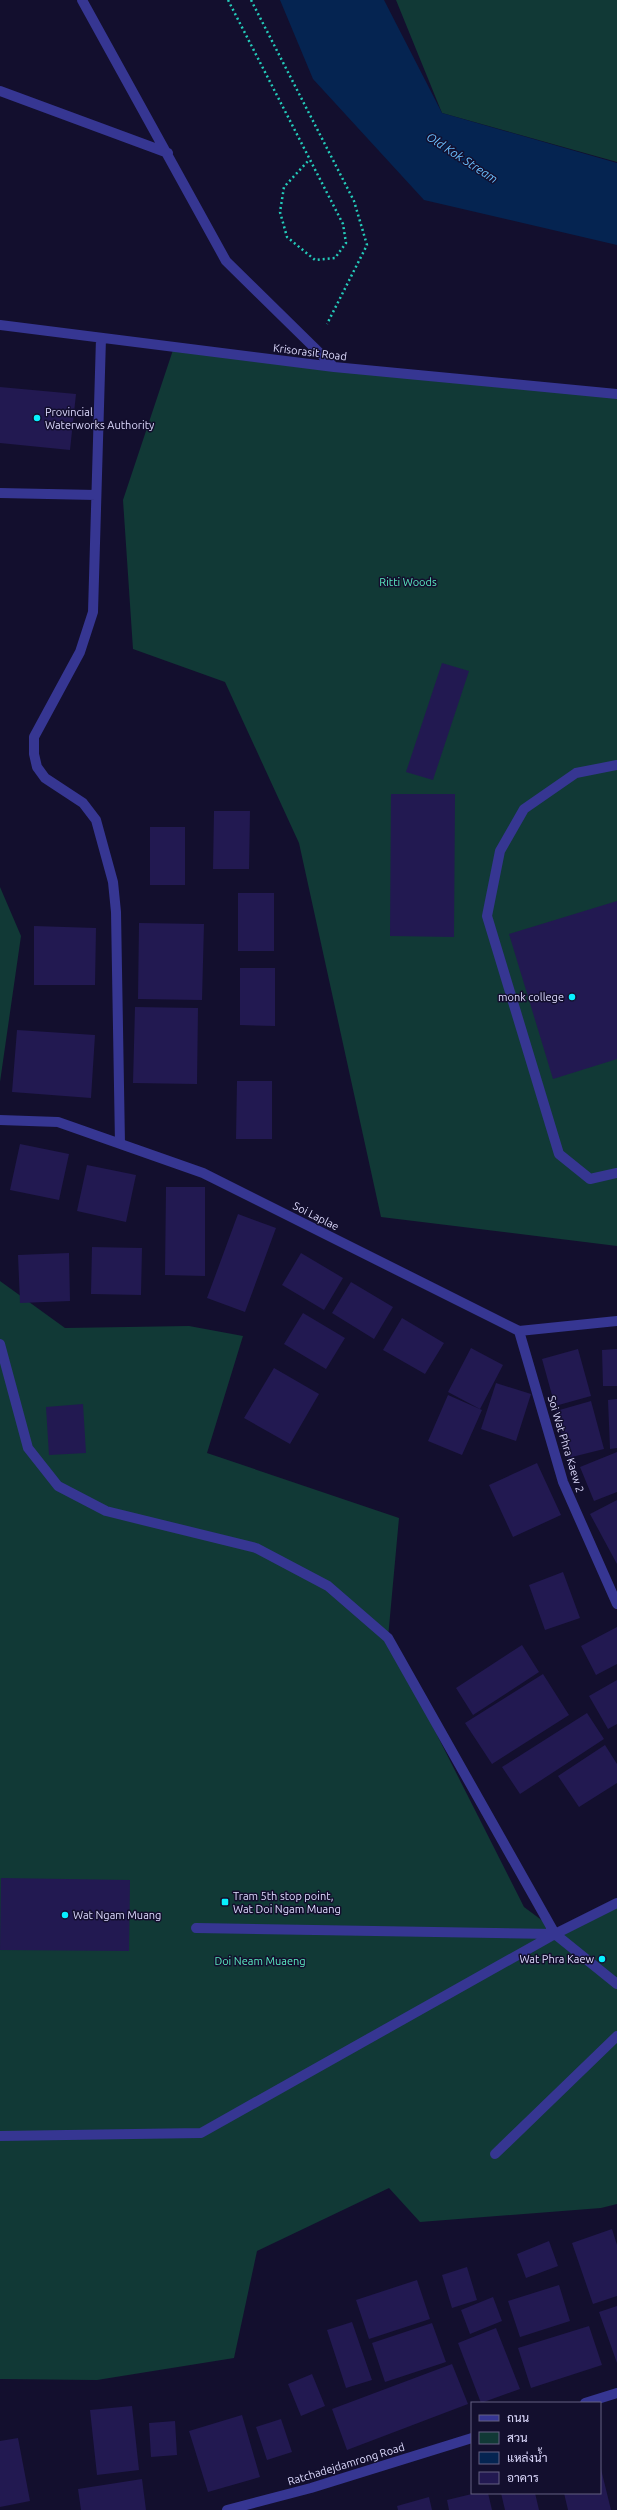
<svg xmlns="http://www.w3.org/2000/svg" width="617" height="2510" font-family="Ubuntu,Sarabun,sans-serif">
  <rect width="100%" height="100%" fill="#130f2e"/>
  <!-- green -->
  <path fill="#113936" d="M396 0H617V162L442 113Z
    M174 347 617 394V1246L381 1217 299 843 225 682 133 649 123 500Z
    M0 887 21 936 0 1082Z
    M0 1281 65 1328 189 1326 243 1336 207 1453 399 1518 388 1638 524 1907 559 1933 617 1907V2204L601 2208 420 2222 389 2188 257 2251 234 2358 97 2380 0 2379Z"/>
  <!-- water -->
  <path fill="#052451" d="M280 0H384L442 113 617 163V245L424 200 313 79Z"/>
  <!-- building -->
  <path fill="#221951" d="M0 387 76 394 70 450 0 443Z
    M442 663 469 671 433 780 406 772Z
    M391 794H455L454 937 390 936Z
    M214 811H250L249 869H213Z
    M150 827H185V885H150Z
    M238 893H274V951H238Z
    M617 901V1059L553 1079 509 934Z
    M139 923 204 924 202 1000 138 999Z
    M34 926 96 928 95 985H34Z
    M240 968H275V1026L240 1025Z
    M135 1007 198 1008 197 1084 133 1083Z
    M17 1030 95 1035 91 1098 12 1092Z
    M237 1081H272V1139H236Z
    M20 1144 69 1154 59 1200 10 1190Z
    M87 1165 136 1175 126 1222 77 1211Z
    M166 1187H205V1276L165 1275Z
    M238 1214 276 1228 245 1312 207 1298Z
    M92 1247 142 1248 141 1295 91 1294Z
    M69 1253 70 1301 20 1303 18 1255Z
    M301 1253 343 1278 324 1310 282 1285Z
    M351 1282 393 1307 374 1339 332 1313Z
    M303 1313 345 1338 326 1369 284 1344Z
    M402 1318 444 1343 425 1374 383 1350Z
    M471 1348 503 1365 480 1409 448 1392Z
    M578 1349 591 1396 555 1406 542 1359Z
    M617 1349V1386H603L602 1350Z
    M274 1368 319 1394 290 1444 244 1418Z
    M496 1383 531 1394 516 1441 481 1429Z
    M448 1395 482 1410 462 1455 428 1441Z
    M617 1399V1448L610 1449 608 1400Z
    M591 1401 604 1449 568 1458 556 1411Z
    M83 1404 86 1453 49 1455 46 1407Z
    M617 1452V1492L594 1501 580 1467Z
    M537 1463 561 1515 513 1537 489 1485Z
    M617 1500V1564L590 1514Z
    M563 1572 580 1618 545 1630 529 1585Z
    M617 1627V1664L596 1675 581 1646Z
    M522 1645 539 1672 473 1715 456 1688Z
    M543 1674 569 1715 492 1764 465 1723Z
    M617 1680V1724L608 1729 589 1696Z
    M587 1713 604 1739 520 1794 502 1767Z
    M605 1745 617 1764V1783L579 1807 558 1776Z
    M1 1878 130 1880 129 1951 0 1950Z
    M612 2229 617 2245V2296L593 2304 572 2243Z
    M549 2241 558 2266 526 2278 517 2254Z
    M467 2267 477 2300 452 2308 442 2275Z
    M417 2280 430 2319 369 2339 356 2300Z
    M559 2285 570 2321 520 2337 508 2301Z
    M493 2297 502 2321 470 2334 461 2310Z
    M617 2306V2363L599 2312Z
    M352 2322 372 2380 346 2388 327 2330Z
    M432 2323 446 2362 385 2382 372 2343Z
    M589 2326 602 2365 531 2388 518 2348Z
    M496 2328 520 2389 481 2403 458 2343Z
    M452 2364 468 2404 347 2450 332 2409Z
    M312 2374 325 2406 301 2416 288 2384Z
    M132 2406 139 2470 97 2475 90 2410Z
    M242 2415 260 2477 208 2492 189 2431Z
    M281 2419 292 2452 267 2460 256 2427Z
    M175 2421 177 2455 151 2457 149 2423Z
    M18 2438 30 2501 0 2507V2441Z
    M601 2469 611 2510H568L564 2493H600Z
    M142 2479 146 2510H81L78 2489Z
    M476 2493H488L492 2510H449L447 2500Z
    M501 2493H535L539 2510H505Z
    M429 2497 432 2510H398L397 2506Z"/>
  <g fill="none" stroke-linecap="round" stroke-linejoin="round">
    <!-- path -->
    <path stroke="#24cbba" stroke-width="2.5" stroke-dasharray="2 3" stroke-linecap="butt" d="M228 0 343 224 346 243 335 258 315 260 287 237 280 212 284 187 309 160
      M251 0 354 201 367 245 327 324"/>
    <!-- minor -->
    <path stroke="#363692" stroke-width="10" d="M82 0 226 261 334 367
      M0 91 168 153
      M0 325 334 367 617 394
      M101 338 93 612 80 652 34 737V754L37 767 45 778 83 803 96 820 113 882 116 912 120 1144
      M0 493 96 495
      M617 765 576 773 524 809 500 851 487 916 559 1154 590 1179 617 1173
      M0 1120 58 1122 203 1173 519 1331 617 1321
      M519 1331 563 1482 617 1604
      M0 1344 28 1448 58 1486 106 1511 256 1548 328 1586 388 1638 555 1934 617 1984
      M196 1928 555 1934
      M0 2136 201 2133 555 1934 617 1903
      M495 2154 617 2036
      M585 2403 617 2393
      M227 2510 311 2488 472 2438"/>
  </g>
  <!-- markers -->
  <g fill="#08f0ff" stroke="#130f2e" stroke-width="1.5">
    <circle cx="37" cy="418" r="4"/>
    <circle cx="572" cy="997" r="4"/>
    <rect x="221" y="1898" width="8" height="8" rx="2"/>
    <circle cx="65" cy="1915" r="4"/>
    <circle cx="602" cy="1959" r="4"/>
  </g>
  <g text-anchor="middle" stroke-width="3" stroke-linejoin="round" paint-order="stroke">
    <!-- street labels -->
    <g font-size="11" fill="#dfdcff" stroke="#130f2e">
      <text transform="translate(310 352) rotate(7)" y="4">Krisorasit Road</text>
      <text transform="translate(316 1216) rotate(27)" y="4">Soi Laplae</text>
      <text transform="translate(566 1444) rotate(73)" y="4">Soi Wat Phra Kaew 2</text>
      <text transform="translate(346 2464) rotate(-17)" y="4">Ratchadejdamrong Road</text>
    </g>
    <!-- poi labels -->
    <g font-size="11" fill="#dfdcff" stroke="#130f2e" text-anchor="start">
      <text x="45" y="416">Provincial<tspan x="45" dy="13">Waterworks Authority</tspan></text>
      <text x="564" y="1001" text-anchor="end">monk college</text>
      <text x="233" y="1900">Tram 5th stop point,<tspan x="233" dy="13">Wat Doi Ngam Muang</tspan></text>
      <text x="73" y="1919">Wat Ngam Muang</text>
      <text x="594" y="1963" text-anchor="end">Wat Phra Kaew</text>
    </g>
    <!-- park labels -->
    <g font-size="11" fill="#5becc2" stroke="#130f2e">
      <text x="408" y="586">Ritti Woods</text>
      <text x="260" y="1965">Doi Neam Muaeng</text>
    </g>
    <!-- water labels -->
    <g font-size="12" font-style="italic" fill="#6ac0ff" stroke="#130f2e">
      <text transform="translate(462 158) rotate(33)" y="4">Old Kok Stream</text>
    </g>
  </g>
  <!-- legend -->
  <rect x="471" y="2402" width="130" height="92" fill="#130f2e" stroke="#656182"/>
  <rect x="479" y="2415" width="20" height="6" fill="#363692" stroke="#656182"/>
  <text x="507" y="2422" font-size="12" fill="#dfdcff">ถนน</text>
  <rect x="479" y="2432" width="20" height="12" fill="#113936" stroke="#656182"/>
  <text x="507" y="2442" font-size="12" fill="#dfdcff">สวน</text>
  <rect x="479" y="2452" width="20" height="12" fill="#052451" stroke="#656182"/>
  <text x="507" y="2462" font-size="12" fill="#dfdcff">แหล่งน้ำ</text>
  <rect x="479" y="2472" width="20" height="12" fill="#221951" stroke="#656182"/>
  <text x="507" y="2482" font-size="12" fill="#dfdcff">อาคาร</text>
</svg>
